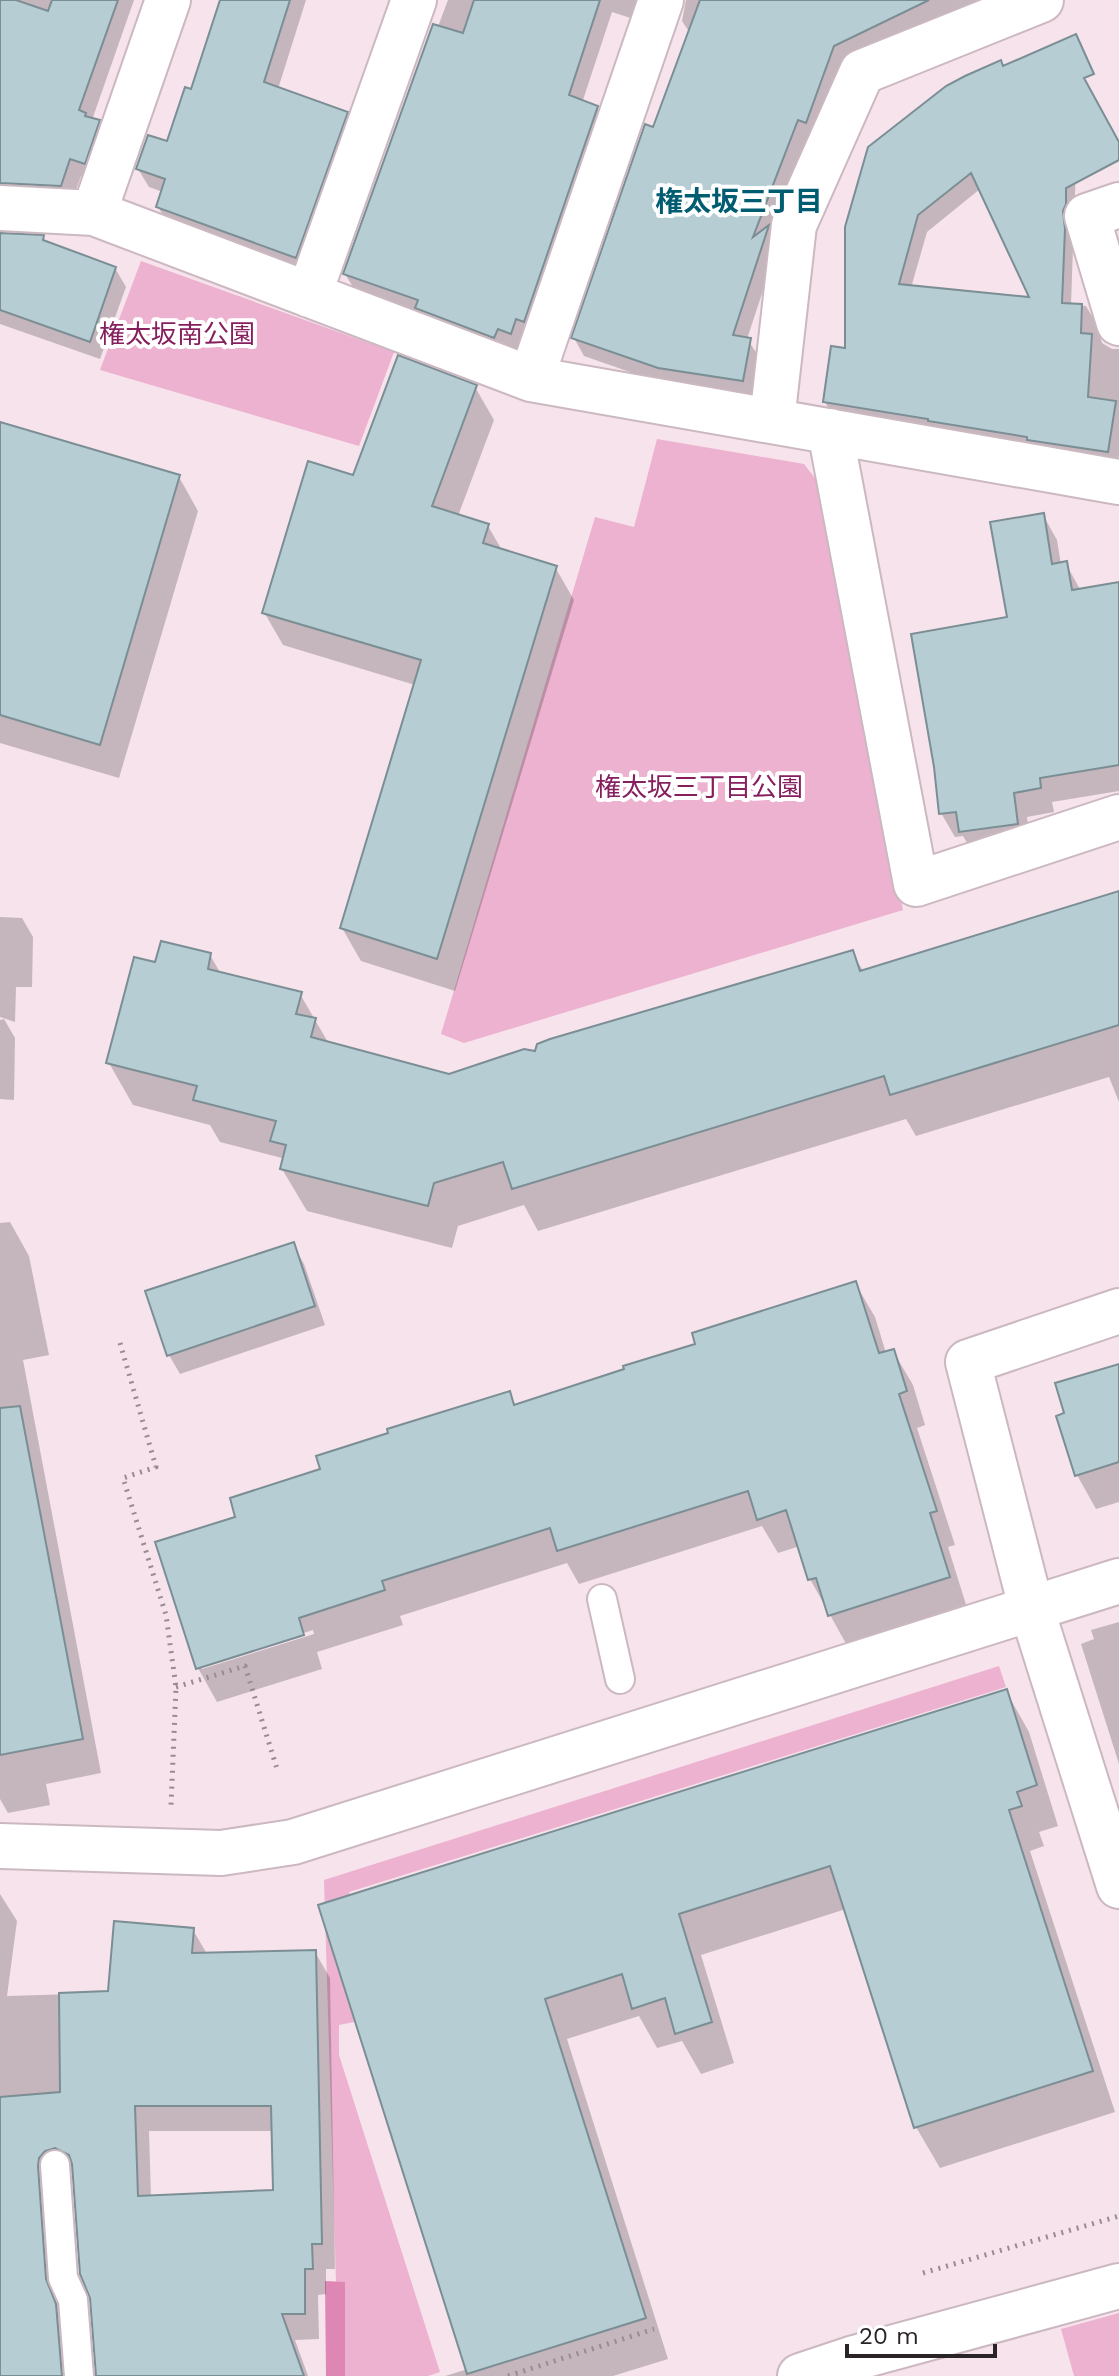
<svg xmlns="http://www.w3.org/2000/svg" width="1119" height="2376" font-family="'Work Sans','Noto Sans JP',sans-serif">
  <rect width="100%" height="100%" fill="#f7e3ec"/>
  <!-- green -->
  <path fill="#ecb2cf" d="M141 261 394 352 359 446 100 370Z
    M657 439 804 464 818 482 903 910 464 1043 441 1034 595 517 634 527Z
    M999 1666 1006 1687 349 1892 378 2010 353 2017 354 2022 339 2025V2055L440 2372 428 2376H345V2283L336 2282 324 1880Z
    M1119 2313V2376H1074L1061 2329Z"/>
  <!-- forest -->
  <path fill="#de87b4" d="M325 2281 345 2282V2376H326Z"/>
  <!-- shadow -->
  <path fill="#0003" fill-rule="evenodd" d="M0 0H134L92 120 98 122 109 140 95 181 81 176 71 204 0 203Z
    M223 0H306L278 89 346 113 357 132 306 275 169 225 158 207 163 192 149 187 138 169 169 143 193 91Z
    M448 0H655L643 22 612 12 583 100 597 107 608 126 521 351 508 346 505 356 356 292 345 274Z
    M686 0H992L844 65 778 245 747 339 760 358 753 398 670 386 584 356 574 338 690 33 682 21Z
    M1080 54 1074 222 1071 229 1073 247 1071 305 1086 306 1096 323 1102 343 1112 349H1119V454L1117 468 834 419 825 402 847 351V228L1003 68ZM980 189 1032 300 911 288 927 232Z
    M0 235 43 237 47 244 115 268 126 287 100 359 0 324Z
    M475 387 494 420 458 516 488 526 503 552 555 567 574 600 455 991 361 961 342 928 415 685 283 645 264 612 354 477Z
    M0 424 179 477 198 511 119 778 0 743Z
    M1043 515 1057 540 1061 565 1066 564 1081 591 1119 586V791L1052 802 1054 812 1027 817 1031 848 975 856 963 836 955 837 941 813Z
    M1119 891V1102L1109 1077 916 1136 906 1119 538 1231 524 1205 458 1226 452 1248 307 1211 282 1169V1158L220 1142 210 1125 133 1105 109 1063 156 964 210 955 221 974 300 994 329 1044 449 1076 536 1054 852 953 864 972Z
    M0 917 22 918 33 937 32 987H16L15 1022 0 1017Z
    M4 1019 15 1038 14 1100 0 1099V1020Z
    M10 1222 29 1256 49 1355 23 1360 101 1773 46 1784 50 1805 8 1813 0 1799V1223Z
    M293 1245 304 1264 325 1325 180 1374 169 1355Z
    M855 1283 875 1317 886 1353 893 1351 913 1385 925 1425 917 1428 955 1545 948 1547 968 1611 849 1649 810 1579 800 1546 778 1553 762 1526 579 1584 567 1563 400 1616 403 1625 317 1652 322 1669 217 1702 198 1668 238 1518 323 1470 509 1394 516 1406 698 1345ZM313 1630 314 1634 202 1669V1665Z
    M1119 1366V1502L1096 1509 1077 1475 1066 1414Z
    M1119 1622V1764L1081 1644 1094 1639 1091 1630Z
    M1006 1691 1029 1732 1058 1826 1039 1832 1044 1846 1030 1851 1115 2112 940 2168 916 2127 846 1909 701 1955 734 2063 701 2074 682 2041 657 2048 639 2016 567 2039 668 2359 613 2376H445L468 2369 321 1906Z
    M0 1894 17 1921 7 1996 110 1993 193 1930 207 1954 315 1952 330 1978 335 2269H326V2294L318 2295 319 2339 295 2340 308 2376H104L75 2175 71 2173 60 2177 74 2376H0ZM149 2131H274L275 2192 151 2197Z"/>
  <!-- building -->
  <path fill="#b7cdd4" stroke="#7a8e94" stroke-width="2" fill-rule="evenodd" d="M0 0H16L48 11 52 0H118L79 110 86 113 85 116 100 120 85 164 70 159 61 186 0 183Z
    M220 0H290L264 82 348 112 296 258 156 207 165 179 136 169 148 135 167 141 185 87 191 89Z
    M474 0H600L569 95 598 106 524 322 516 319 511 334 498 329 494 338 415 308 418 300 343 274 433 24 463 33Z
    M700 0H929L834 46 806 123 798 120 753 237 769 225 733 335 751 338 743 381 658 368 571 338 645 124 653 127Z
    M1076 34 1094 74 1084 78 1119 142V160L1066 188V204L1063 211 1065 229 1062 303 1082 304 1081 333 1092 334 1088 397 1116 401 1108 452 1027 440V437L928 421V419L823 402 831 346 845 348V227L868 147 946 86 965 76 1001 60 1003 66ZM971 173 1029 297 899 284 918 215Z
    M0 233 44 235 43 240 116 267 90 342 0 310Z
    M398 355 477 385 432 506 489 524 483 543 557 566 437 959 340 928 421 660 262 613 308 461 353 475Z
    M0 422 180 475 100 745 0 715Z
    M1044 513 1052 564 1067 561 1072 590 1119 582V765L1040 778 1041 788 1014 793 1018 824 959 832 956 812 939 814 934 767 911 634 1007 617 990 522Z
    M1119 891V1025L890 1095 884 1076 512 1189 503 1162 434 1183 428 1206 280 1169 286 1145 270 1141 276 1121 193 1100 197 1086 106 1063 134 957 155 962 161 941 211 953 208 969 302 992 296 1014 316 1018 311 1037 449 1074 524 1049 535 1051 537 1044 550 1039 853 950 860 971Z
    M294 1242 315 1306 167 1356 145 1291Z
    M856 1281 879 1353 894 1349 907 1391 899 1394 937 1511 930 1513 950 1577 828 1616 816 1578 808 1580 786 1510 757 1520 748 1491 557 1551 550 1528 382 1581 385 1590 299 1618 304 1635 196 1669 155 1542 235 1517 230 1498 320 1469 316 1456 388 1433 387 1429 510 1391 514 1405 624 1369 623 1366 695 1344 692 1333Z
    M1119 1364V1462L1075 1476 1056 1416 1064 1413 1055 1383Z
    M20 1406 83 1739 0 1755V1408Z
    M1007 1689 1037 1785 1017 1792 1022 1806 1009 1810 1093 2071 914 2128 830 1866 679 1914 712 2022 675 2034 665 1998 632 2009 622 1974 545 1999 646 2318 467 2374 318 1905Z
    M114 1921 194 1928 192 1953 316 1950 322 2244H312L313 2269H305V2314H282L304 2376H96L90 2298 80 2274 72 2164 69 2155 55 2148 45 2151 39 2158 38 2166 46 2279 56 2304 62 2376H0V2097L60 2092 59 1993 108 1991ZM135 2106H271L273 2190 138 2196Z"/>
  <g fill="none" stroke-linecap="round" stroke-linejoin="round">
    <!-- lane casing -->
    <g stroke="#cbb8c1" stroke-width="32">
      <path id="lane" d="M602 1599 620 1679
        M55 2165 63 2278 73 2300 79 2376"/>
    </g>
    <!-- street casing -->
    <g stroke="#cbb8c1" stroke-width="48">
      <path id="street" d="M1119 205 1087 216 1119 323
        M0 208 94 213 531 379 1119 482
        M94 213 168 0
        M309 295 414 0
        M531 379 661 0
        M772 421 794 225 862 72 1041 0
        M830 431 916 884 1119 817
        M1119 1311 968 1362 1031 1607 1119 1886
        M0 1846 221 1853 293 1842 1119 1581
        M800 2376 851 2359 1119 2286"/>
    </g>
    <!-- path -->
    <path stroke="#998b92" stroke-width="5" stroke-dasharray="2 6" stroke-linecap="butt" d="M120 1343 156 1467 123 1478 166 1615 176 1687 171 1806
      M176 1687 245 1666 278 1772
      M923 2273 1119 2216
      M508 2376 654 2329"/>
    <!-- lane -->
    <use href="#lane" stroke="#fff" stroke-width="28"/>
    <!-- street -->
    <use href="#street" stroke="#fff" stroke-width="44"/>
  </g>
  <g text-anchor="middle" stroke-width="8" stroke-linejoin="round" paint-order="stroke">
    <!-- park labels -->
    <g font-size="26" fill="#851f5d" stroke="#fff">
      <text x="177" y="343">権太坂南公園</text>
      <text x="699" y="796">権太坂三丁目公園</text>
    </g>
    <!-- neighbourhood labels -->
    <g font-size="28" font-weight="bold" fill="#005c71" stroke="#fff">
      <text x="739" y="211">権太坂三丁目</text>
    </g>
  </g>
  <!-- scale -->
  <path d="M847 2344v12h148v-12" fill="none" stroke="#2b2427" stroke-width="4"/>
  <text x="859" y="2344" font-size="24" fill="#2b2427" stroke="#ffffff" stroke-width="6" paint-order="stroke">20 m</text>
</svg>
